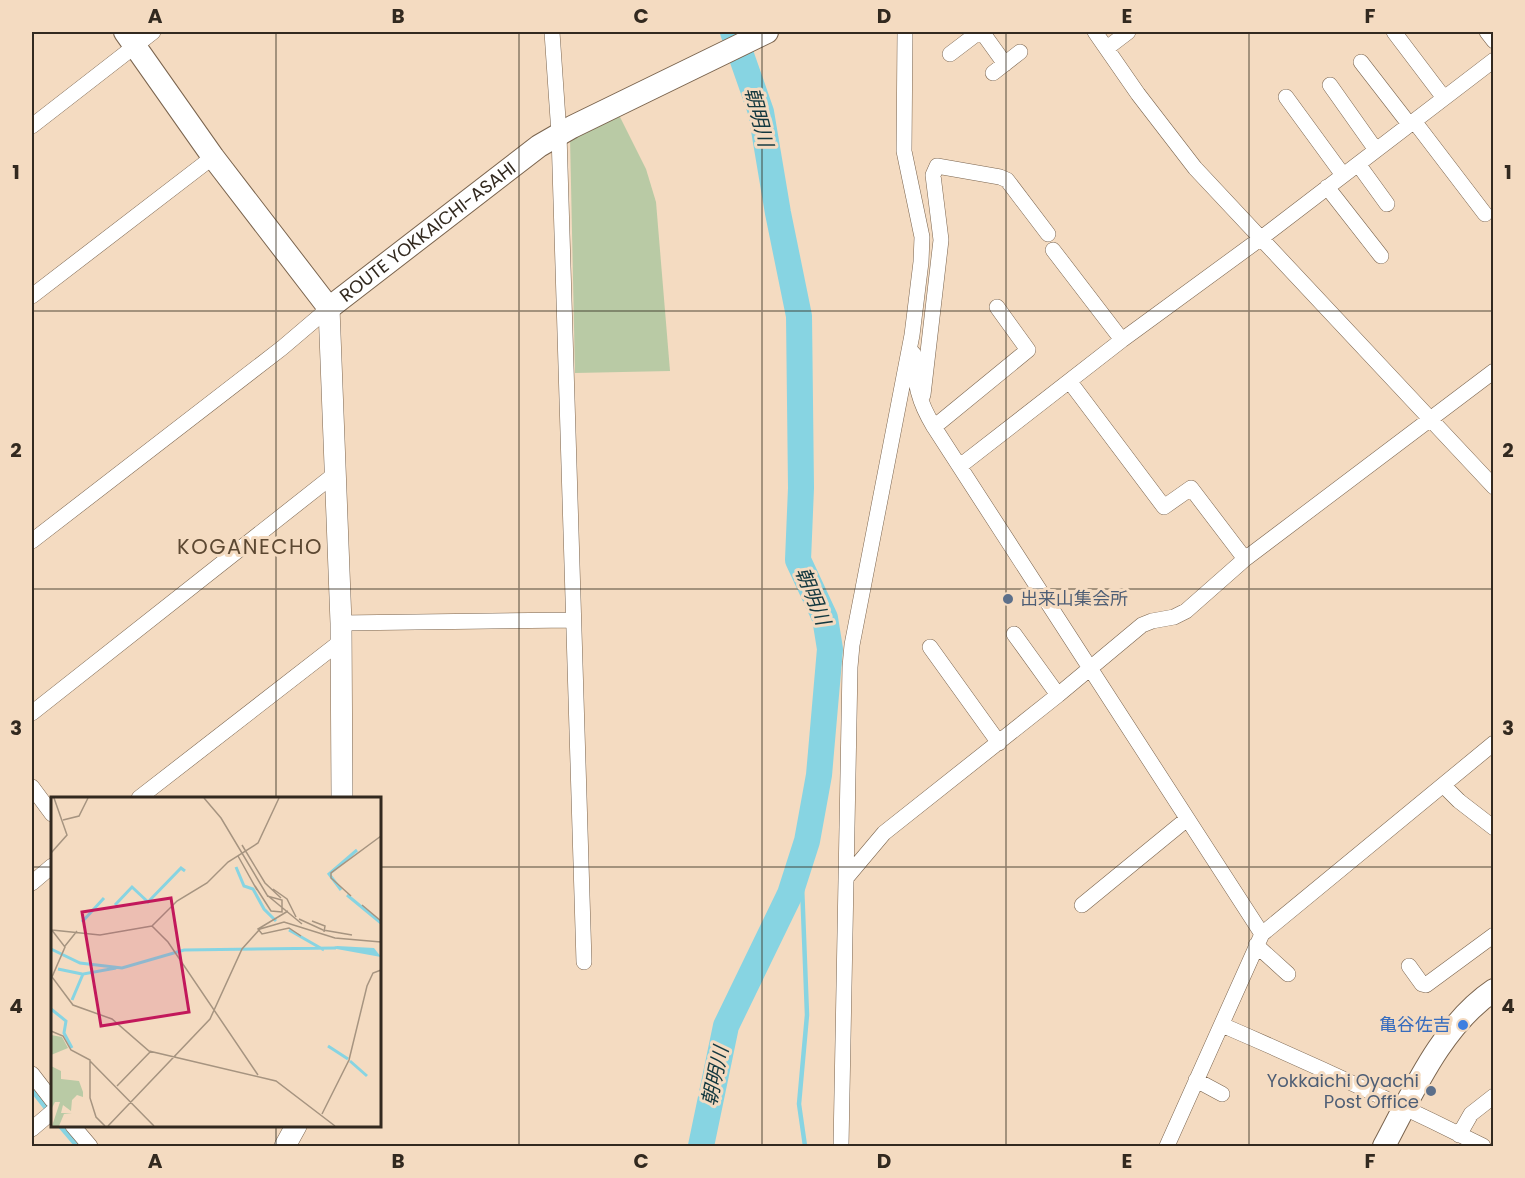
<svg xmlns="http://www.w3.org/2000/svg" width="1525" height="1178" font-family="Poppins,'Noto Sans JP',sans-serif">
  <rect width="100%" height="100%" fill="#f4dbc1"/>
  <!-- green -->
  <path fill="#b9caa5" d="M619 115 646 169 656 202 670 371 575 373 570 137Z"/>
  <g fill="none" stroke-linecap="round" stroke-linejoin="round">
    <!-- stream -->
    <path stroke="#87d4e2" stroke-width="4.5" d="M801 859 807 1015 799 1104 805 1146
      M32 1090 49 1112
      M60 1126 77 1146"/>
    <!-- river -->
    <path stroke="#87d4e2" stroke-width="26" d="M701 1146 726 1026 790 894 807 841 819 775 830 649 825 618 798 560 801 488 799 316 778 213 761 112 733 32"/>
    <!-- street casing -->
    <g stroke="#7a644e" stroke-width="16">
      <path id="street" d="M552 32 559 134 584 962
        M982 32 1005 64
        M1095 32 1138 94 1195 168 1494 487
        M1394 32 1444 98
        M1487 32 1494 41
        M1107 48 1128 32
        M950 54 979 32
        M1361 62 1409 124
        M993 73 1020 52
        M1330 85 1376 150
        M1286 97 1343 175
        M1414 121 1485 214
        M32 126 153 32
        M1358 164 1387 204
        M1327 187 1381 256
        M1053 250 1122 340
        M32 296 213 157
        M913 353C916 385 917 399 934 427L1262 934
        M1070 382 1164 507 1191 488 1245 559
        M923 395 941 240 933 175 937 166 1000 177 1007 180 1048 234
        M934 427 1028 350 997 307
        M960 466 1122 340 1260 239 1494 60
        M32 541 282 348 329 308
        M341 623 573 620
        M1014 634 1058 695
        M930 647 999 743
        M32 713 335 474
        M1443 785 1459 801 1494 828
        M32 787 52 814
        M139 798 340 642
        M847 877 884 833 1058 695 1142 625 1152 621 1174 617 1186 611 1245 559 1494 371
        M32 883 52 866
        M1082 905 1187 819
        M1256 945 1288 974
        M1409 966 1422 984 1426 985 1494 935
        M1222 1025C1310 1063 1397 1103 1483 1146
        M32 1074 52 1100
        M1196 1080 1222 1094
        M73 1126 90 1146
        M32 1129 52 1112
        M1459 1135 1471 1114 1494 1096
        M841 1146 850 667 852 645 912 335 921 262 922 237 904 151 905 32
        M1167 1146 1262 934 1494 743"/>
    </g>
    <!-- secondary casing -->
    <g stroke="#7a644e" stroke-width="22">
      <path id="secondary" d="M329 308 341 623 342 798
        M285 1146 296 1126"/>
    </g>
    <!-- primary casing -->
    <g stroke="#7a644e" stroke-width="24">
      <g id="primary">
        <path id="s1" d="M125 32 213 157 329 308 539 146 572 127 767 32"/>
        <path d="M1384 1146C1413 1092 1442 1025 1494 990"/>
      </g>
    </g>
    <!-- street -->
    <use href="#street" stroke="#fff" stroke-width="15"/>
    <!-- secondary -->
    <use href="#secondary" stroke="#fff" stroke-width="21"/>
    <!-- primary -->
    <use href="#primary" stroke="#fff" stroke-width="22"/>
  </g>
  <!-- grid -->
  <path fill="none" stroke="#32291f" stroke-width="1.5" stroke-opacity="0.55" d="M276 32V798M519 32V1146M762 32V1146M1006 32V1146M1249 32V1146M32 311H1494M32 589H1494M32 867H52M380 867H1494M276 1126V1146"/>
  <!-- markers -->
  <g fill="#5c6f8a" stroke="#f4dbc1" stroke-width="2">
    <circle cx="1008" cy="599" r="6"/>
    <circle cx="1431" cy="1091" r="6"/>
  </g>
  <circle fill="#3f7fe0" stroke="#f4dbc1" stroke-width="2" cx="1463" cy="1025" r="6"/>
  <g text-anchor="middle" stroke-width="6" stroke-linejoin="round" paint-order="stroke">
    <!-- street labels -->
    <g font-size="18" fill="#32291f" stroke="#f4dbc1">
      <text dy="6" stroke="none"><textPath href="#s1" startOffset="468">ROUTE YOKKAICHI-ASAHI</textPath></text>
    </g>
    <!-- service labels -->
    <g font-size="18" fill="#4e5e75" stroke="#f4dbc1" text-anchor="start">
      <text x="1020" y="605">出来山集会所</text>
      <text x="1419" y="1087" text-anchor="end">Yokkaichi Oyachi<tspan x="1419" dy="21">Post Office</tspan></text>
    </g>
    <!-- shop labels -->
    <g font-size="18" fill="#366cbe" stroke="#f4dbc1" text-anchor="end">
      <text x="1451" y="1031">亀谷佐吉</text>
    </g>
    <!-- water labels -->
    <g font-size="20" font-style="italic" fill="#13383f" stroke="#f4dbc1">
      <text transform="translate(759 117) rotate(76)" y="7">朝明川</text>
      <text transform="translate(813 596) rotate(68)" y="7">朝明川</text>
      <text transform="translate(715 1076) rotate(-78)" y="7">朝明川</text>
    </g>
    <!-- quarter labels -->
    <g font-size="21" letter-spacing="1.5" fill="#5c4832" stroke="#f4dbc1">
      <text x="250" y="554">KOGANECHO</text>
    </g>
  </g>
  <!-- overview -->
  <g transform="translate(51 797)">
    <rect width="330" height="330" fill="#f4dbc1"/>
    <path d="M0 238 11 240 17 251 0 258ZM0 269 10 274V282L28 284 32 295V300L26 298 21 303 20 314 12 308 10 316H21L13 317 8 329H1L9 305H4L0 313Z" fill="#b9caa5"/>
    <path d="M286 149 323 151 330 160 280 151Z" fill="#87d4e2"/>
    <path fill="none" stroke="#87d4e2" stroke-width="3" d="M185 70 193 89 202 92 213 112 225 124M290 93 278 77 306 53M296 98 330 126M64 108 81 90 97 105 130 71 134 74M31 125 53 101M238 133 273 153M0 152 29 166 71 171 133 153 285 151M7 172 31 177M21 203 32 177 65 171M0 212 15 224 13 236 21 251M277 249 297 262M299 264 316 279"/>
    <path fill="none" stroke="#a69480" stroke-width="1.5" d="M153 1 170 21 216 98 251 127M12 23 28 19 37 1M191 48 214 86 230 101M0 56 16 38 3 1M187 59 206 93M204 89 220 114 231 115V103L216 99M222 92 236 102 245 120M300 99 280 81V76L330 39M311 108 330 124M237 114 207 132 211 137 238 131 250 139M248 122 272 133 301 138M261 124 274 129 273 135M0 132 14 150 1 180 22 208 61 222 98 254 225 284 284 329M1 133 49 138 101 129M14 149 26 134M0 234 12 239 20 253 39 263V301L45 320 54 329M39 264 103 329M207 278 117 145 101 129 126 104 156 86 177 65 207 46 228 1M66 289 100 254M271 317 298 263 316 189 322 176 330 173M57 329 159 222 191 152 209 132 233 125 284 141 330 145"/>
    <path fill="#c2185b" fill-opacity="0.15" stroke="#c2185b" stroke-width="3" d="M120 101 138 215 50 229 31 115Z"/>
    <rect width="330" height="330" fill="none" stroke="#32291f" stroke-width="3"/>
  </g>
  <!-- border -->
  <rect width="1525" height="1178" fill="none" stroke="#f4dbc1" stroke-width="66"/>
  <rect x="33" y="33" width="1459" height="1112" fill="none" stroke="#32291f" stroke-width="2"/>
  <g font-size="20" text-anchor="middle" font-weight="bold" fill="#32291f">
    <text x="155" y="23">A</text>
    <text x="398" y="23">B</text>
    <text x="641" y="23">C</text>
    <text x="884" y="23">D</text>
    <text x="1127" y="23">E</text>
    <text x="1370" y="23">F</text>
    <text x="16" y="179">1</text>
    <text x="1508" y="179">1</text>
    <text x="16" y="457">2</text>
    <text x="1508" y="457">2</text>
    <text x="16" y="735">3</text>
    <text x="1508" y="735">3</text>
    <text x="16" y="1013">4</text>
    <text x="1508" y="1013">4</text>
    <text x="155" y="1168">A</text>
    <text x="398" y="1168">B</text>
    <text x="641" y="1168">C</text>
    <text x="884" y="1168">D</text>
    <text x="1127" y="1168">E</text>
    <text x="1370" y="1168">F</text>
  </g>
</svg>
